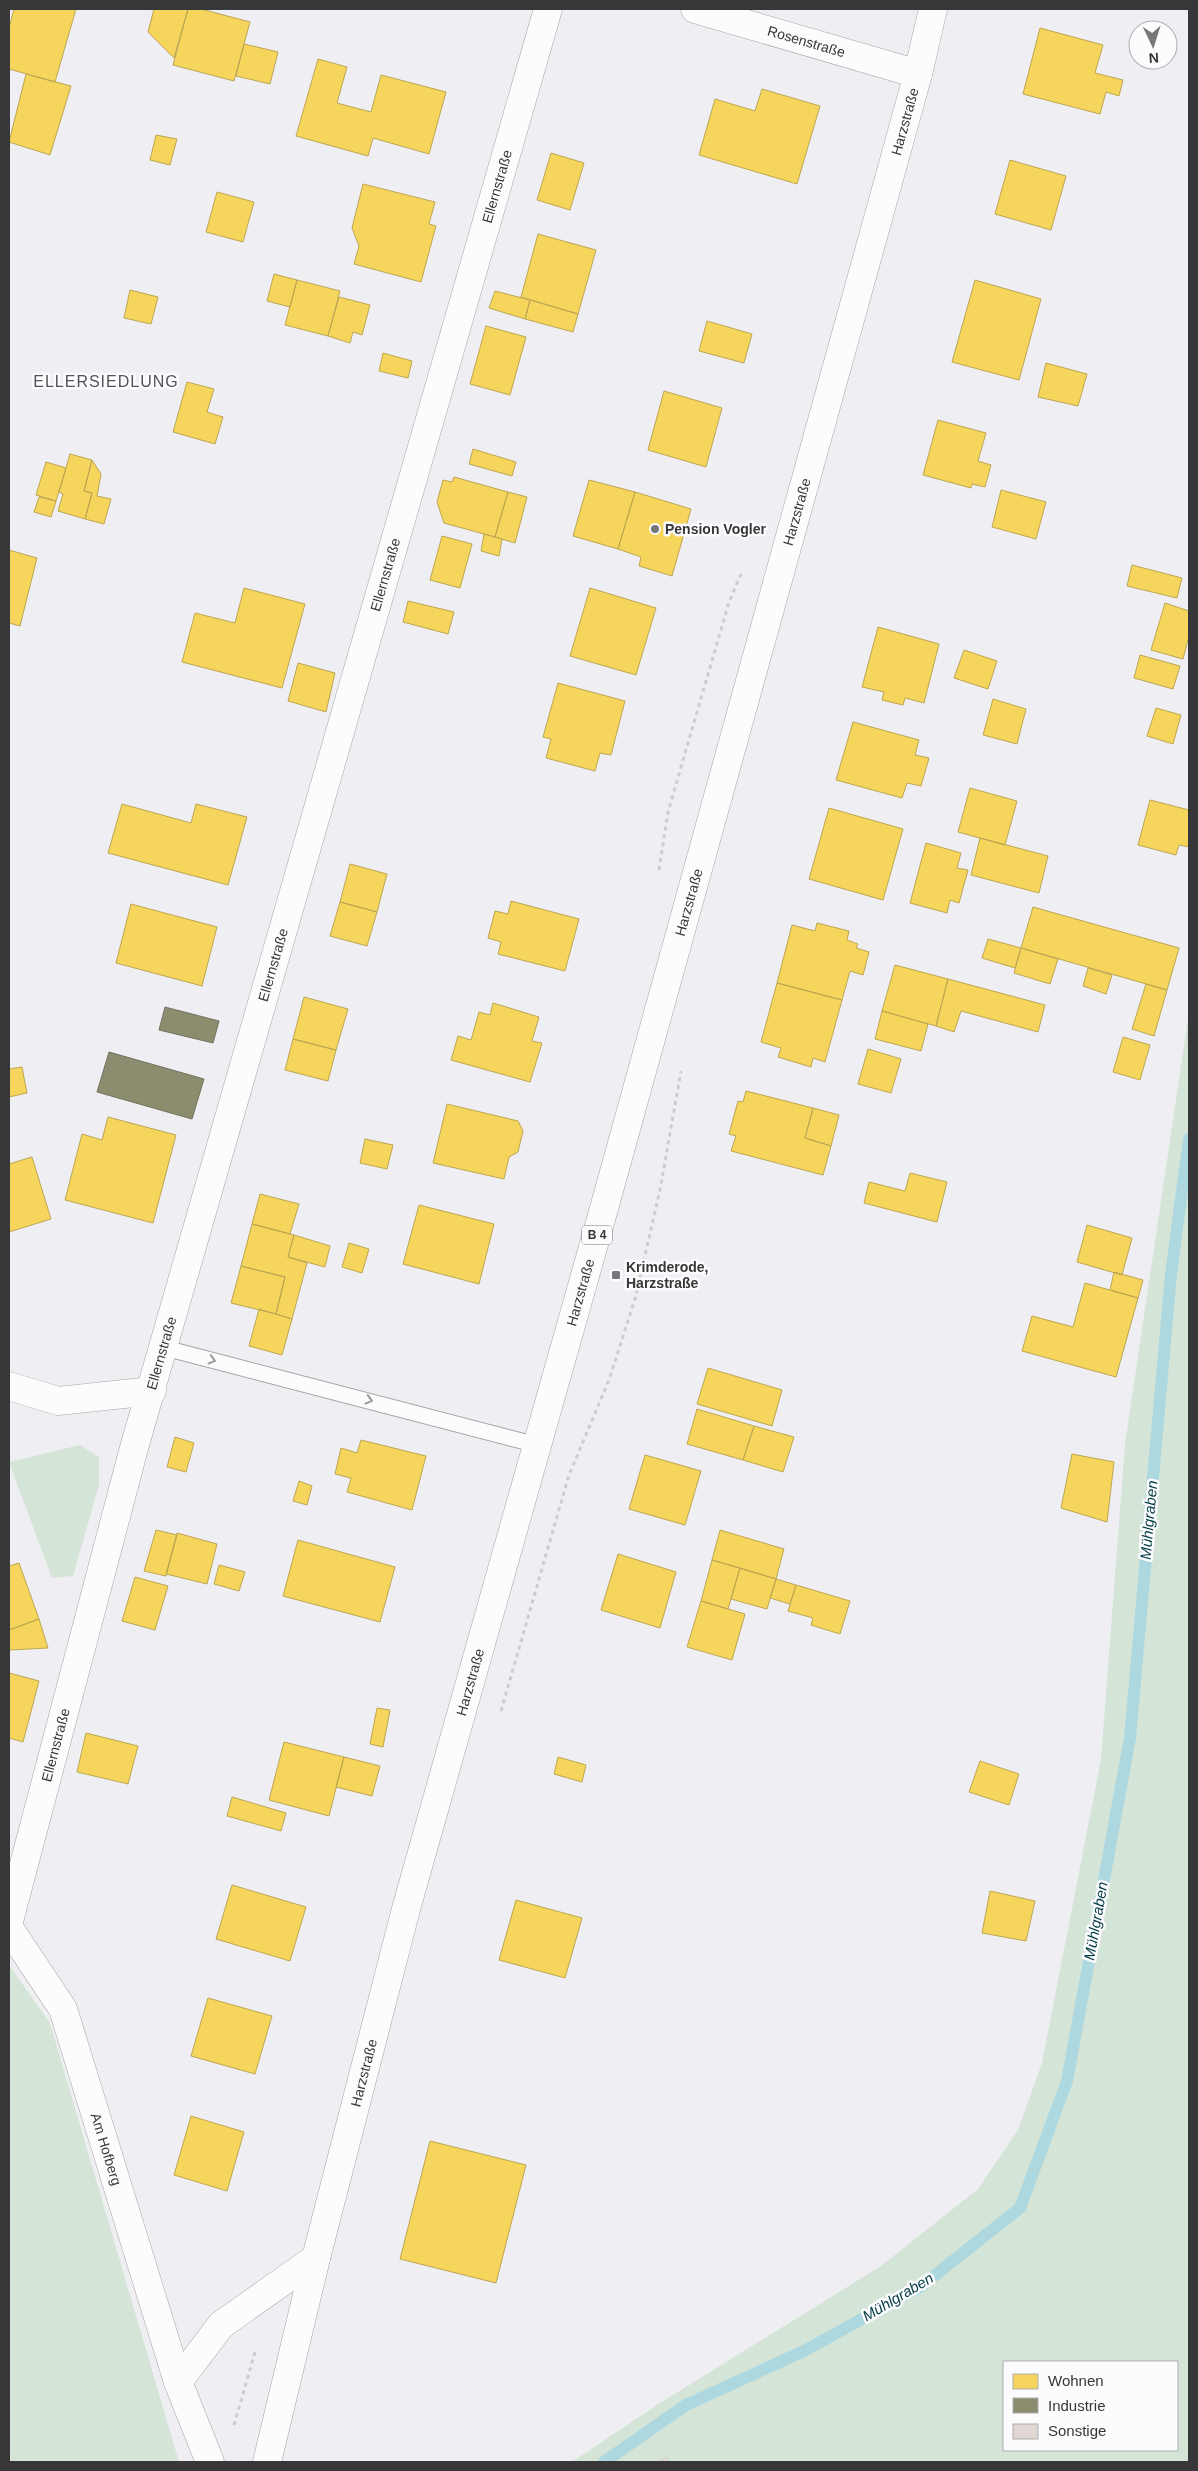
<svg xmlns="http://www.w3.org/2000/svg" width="1198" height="2471" font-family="Arial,sans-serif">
  <rect width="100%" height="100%" fill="#efeef2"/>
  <!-- green -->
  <path fill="#d4e5d7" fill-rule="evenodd" d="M1189 1012V2462H572L657 2405 881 2266 978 2189 1018 2130 1042 2063 1101 1759 1125 1444ZM1004 2362H1177V2450H1004Z
    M80 1445 99 1457V1485L73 1576 52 1578 9 1462Z
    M9 1965 50 2023 179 2462H9Z"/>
  <!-- homes -->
  <path fill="#f6d55c" stroke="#bda652" d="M14 9H76L55 82 9 69V28Z
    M154 9H188L174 58 148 32Z
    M188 9H201L250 22 234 81 173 65Z
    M1040 28 1103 45 1095 73 1123 80 1119 96 1106 92 1100 114 1023 94Z
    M244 44 278 52 270 84 236 76Z
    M318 59 347 67 337 103 371 112 381 75 446 92 429 154 373 138 368 156 296 136Z
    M26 74 71 86 50 155 9 142Z
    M762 89 820 106 797 184 699 155 715 99 755 111Z
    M156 135 177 139 170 165 150 160Z
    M551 153 584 163 570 210 537 200Z
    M1010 160 1066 176 1051 230 995 214Z
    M363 184 435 202 429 224 436 226 421 282 354 264 359 246 352 228Z
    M217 192 254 202 243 242 206 232Z
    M538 234 596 250 578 314 521 297Z
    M274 274 297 280 290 307 267 301Z
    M297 280 340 291 328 336 285 325Z
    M975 280 1041 299 1019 380 952 362Z
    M130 290 158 297 151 324 124 318Z
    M495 291 530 300 525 319 489 308Z
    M339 297 370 305 362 335 353 332 350 343 328 336Z
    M530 300 578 314 573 332 525 319Z
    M707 321 752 334 744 363 699 351Z
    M486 326 526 337 510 395 470 384Z
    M383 353 412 361 408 378 379 371Z
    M1046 363 1087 374 1078 406 1038 397Z
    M187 382 214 389 207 412 223 417 215 444 173 432Z
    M664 391 722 408 706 467 648 450Z
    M938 420 986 433 978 461 991 465 985 487 972 484 971 488 923 475Z
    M473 449 516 462 512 476 469 464Z
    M70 454 92 460 84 491 92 493 85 519 58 511 63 494 59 492Z
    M92 460 101 474 97 496 111 499 104 524 85 519 92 493 84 491Z
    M46 462 66 468 56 501 36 495Z
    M454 477 508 492 495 537 444 523 437 502 443 480 452 482Z
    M589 480 635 492 618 549 573 536Z
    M1001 490 1046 502 1036 539 992 527Z
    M508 492 527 497 515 543 495 537Z
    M635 492 691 509 672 576 639 566 641 557 618 549Z
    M39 497 56 501 51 517 34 512Z
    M484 534 502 539 499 556 481 551Z
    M442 536 472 544 460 588 430 580Z
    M9 550 37 558 20 626 9 623Z
    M1132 565 1182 578 1177 598 1127 586Z
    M244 588 305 604 282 688 182 662 195 613 235 623Z
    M590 588 656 608 636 675 570 656Z
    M408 601 454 612 448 634 403 622Z
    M1165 603 1189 611V636L1183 659 1151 650Z
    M878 627 939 644 924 703 905 698 903 705 882 700 884 692 862 687Z
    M964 650 997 661 988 689 954 678Z
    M1140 655 1180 666 1173 689 1134 678Z
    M298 663 335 673 326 712 288 701Z
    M558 683 625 701 611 755 600 753 595 771 546 758 551 739 543 737Z
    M993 699 1026 709 1017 744 983 735Z
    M1156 708 1181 715 1173 744 1147 736Z
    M853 722 919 740 915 755 929 758 921 786 907 783 902 798 836 780Z
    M970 788 1017 801 1005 845 958 832Z
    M1150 800 1189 810V847L1179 845 1176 855 1138 845Z
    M122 804 191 823 196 804 247 817 228 885 108 853Z
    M829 808 903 829 883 900 809 879Z
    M980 838 1048 856 1039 893 971 875Z
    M926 843 961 853 957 868 968 870 959 903 950 900 947 913 910 903Z
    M350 864 387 874 377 912 340 902Z
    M511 901 579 919 565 971 498 954 501 942 488 938 495 911 508 914Z
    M340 902 377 912 367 946 330 936Z
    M131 904 217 927 202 986 116 963Z
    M1033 907 1179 948 1167 990 1021 948Z
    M817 923 849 931 847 940 858 944 856 948 869 952 863 975 850 971 842 1000 777 983 792 925 815 931Z
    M988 939 1021 948 1015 968 982 958Z
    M1021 948 1058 959 1050 984 1014 973Z
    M895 965 948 979 936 1026 882 1011Z
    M1088 968 1112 975 1106 994 1083 986Z
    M948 979 1045 1005 1038 1032 961 1011 954 1032 936 1026Z
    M777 983 842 1000 825 1062 813 1058 811 1067 778 1057 781 1048 761 1042Z
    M1146 984 1167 990 1154 1036 1132 1029Z
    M304 997 348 1009 336 1050 293 1039Z
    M493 1003 539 1017 532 1041 542 1043 530 1082 451 1060 458 1036 471 1040 479 1012 490 1015Z
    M882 1011 928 1024 921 1051 875 1039Z
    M1123 1037 1150 1045 1140 1080 1113 1072Z
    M293 1039 336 1050 328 1081 285 1070Z
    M868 1049 901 1059 891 1093 858 1084Z
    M22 1067 27 1093 9 1097V1069Z
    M746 1091 813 1108 805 1138 831 1146 823 1175 731 1151 736 1136 729 1134 738 1101 743 1102Z
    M447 1104 518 1121 523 1131 518 1152 509 1157 504 1179 433 1163Z
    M813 1108 839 1115 831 1146 805 1138Z
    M108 1117 176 1135 153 1223 65 1200 82 1134 102 1140Z
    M365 1139 393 1145 387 1169 360 1163Z
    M32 1157 51 1219 9 1232V1164Z
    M910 1173 947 1182 937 1222 864 1203 869 1182 905 1191Z
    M260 1194 299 1204 290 1234 252 1224Z
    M419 1205 494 1224 479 1284 403 1264Z
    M252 1224 294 1235 288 1257 307 1263 292 1319 276 1314 285 1277 241 1266Z
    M1087 1225 1132 1238 1122 1275 1077 1262Z
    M294 1235 330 1246 325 1267 288 1257Z
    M349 1243 369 1249 362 1273 342 1267Z
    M241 1266 285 1277 276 1314 231 1303Z
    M1114 1272 1143 1280 1138 1298 1110 1290Z
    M1085 1283 1138 1298 1116 1377 1022 1351 1032 1316 1073 1327Z
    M259 1309 292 1319 282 1355 249 1346Z
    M708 1368 782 1390 772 1426 697 1404Z
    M697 1409 754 1426 743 1460 687 1444Z
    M754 1426 794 1437 783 1472 743 1460Z
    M175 1437 194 1443 186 1472 167 1467Z
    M361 1440 426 1456 412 1510 347 1492 351 1478 335 1474 341 1448 357 1453Z
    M1072 1454 1114 1462 1107 1522 1061 1508Z
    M645 1455 701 1471 685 1525 629 1509Z
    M299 1481 312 1486 307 1505 293 1501Z
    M156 1530 177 1535 166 1576 144 1571Z
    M720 1530 784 1549 776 1579 712 1560Z
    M177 1533 217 1544 207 1584 166 1574Z
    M298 1540 395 1567 380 1622 283 1596Z
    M618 1554 676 1572 660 1628 601 1610Z
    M712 1560 740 1568 728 1609 701 1601Z
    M19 1563 39 1619 9 1630V1566Z
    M219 1565 245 1572 239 1591 214 1584Z
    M740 1568 776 1579 767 1609 731 1599Z
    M135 1577 168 1586 155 1630 122 1621Z
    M776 1579 796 1585 790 1604 770 1598Z
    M796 1585 850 1601 840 1634 811 1625 813 1618 788 1611Z
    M701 1601 745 1614 732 1660 687 1647Z
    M39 1619 48 1648 9 1650V1630Z
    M9 1673 39 1681 23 1742 9 1738Z
    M377 1708 390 1710 383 1747 370 1744Z
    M86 1733 138 1746 128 1784 77 1772Z
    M284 1742 344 1757 329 1816 269 1800Z
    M344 1757 380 1766 372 1796 336 1787Z
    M558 1757 586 1765 582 1782 554 1774Z
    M980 1761 1019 1774 1009 1805 969 1792Z
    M232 1797 286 1813 281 1831 227 1816Z
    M232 1885 306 1907 290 1961 216 1939Z
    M990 1891 1035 1901 1026 1941 982 1933Z
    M516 1900 582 1918 565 1978 499 1960Z
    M208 1998 272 2016 255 2074 191 2056Z
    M191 2116 244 2132 227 2191 174 2175Z
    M430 2141 526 2165 496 2283 400 2259Z"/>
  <!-- industry -->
  <path fill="#8c8c6e" stroke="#72725e" d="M165 1007 219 1021 213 1043 159 1030Z
    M109 1052 204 1079 192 1119 97 1092Z"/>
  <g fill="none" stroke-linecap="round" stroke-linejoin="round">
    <!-- stream -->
    <path stroke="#aed8e0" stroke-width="12" d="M604 2462 686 2405 804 2351 920 2287 1020 2208 1067 2081 1130 1738 1171 1274 1189 1139"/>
  </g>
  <!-- building -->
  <path fill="#e0d7d5" stroke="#d0ced0" d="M667 2457 670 2462H658Z"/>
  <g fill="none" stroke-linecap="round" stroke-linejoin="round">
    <!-- lane casing -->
    <g stroke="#a4a4a6" stroke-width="17">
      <path id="lane" d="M165 1348 537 1445"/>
    </g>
    <!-- street casing -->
    <g stroke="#a4a4a6" stroke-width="29">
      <g id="street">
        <path id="s1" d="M695 9 918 74"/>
        <path d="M9 1386 58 1401 152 1391"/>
        <path id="s2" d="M9 1921 134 1448 548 9"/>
        <path id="s3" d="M9 1928 63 2009 178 2382 210 2462"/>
        <path d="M178 2382 221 2325 316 2258"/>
      </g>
    </g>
    <!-- primary casing -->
    <g stroke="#a4a4a6" stroke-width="29">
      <g id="primary">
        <path id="s4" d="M267 2462 316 2258 406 1909 603 1212 918 74 933 9"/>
      </g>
    </g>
    <!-- path -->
    <path stroke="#cdcdce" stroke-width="3" stroke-dasharray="4 4" stroke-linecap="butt" d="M659 870 668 812 729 602 741 574
      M501 1711 569 1475 609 1380 635 1299 660 1190 681 1071
      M234 2425 255 2352"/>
    <!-- lane -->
    <use href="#lane" stroke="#fdfcfd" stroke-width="15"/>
    <!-- street -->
    <use href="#street" stroke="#fdfcfd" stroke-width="28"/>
    <!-- primary -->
    <use href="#primary" stroke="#fdfcfd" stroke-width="28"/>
  </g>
  <!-- one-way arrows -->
  <defs><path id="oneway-chevron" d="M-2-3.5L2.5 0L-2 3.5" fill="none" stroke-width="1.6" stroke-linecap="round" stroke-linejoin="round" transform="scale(1.25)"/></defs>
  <g stroke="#9a9a9b">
    <use href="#oneway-chevron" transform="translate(212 1360) rotate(15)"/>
    <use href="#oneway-chevron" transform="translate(369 1400) rotate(15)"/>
  </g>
  <!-- markers -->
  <g fill="#77777a" stroke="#fcfbfe" stroke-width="2">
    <circle cx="655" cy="529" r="5"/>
    <rect x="611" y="1270" width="10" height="10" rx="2.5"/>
  </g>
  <g text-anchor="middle" stroke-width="5" stroke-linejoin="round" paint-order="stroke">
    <!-- shield labels -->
    <rect fill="#fcfbfe" stroke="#727274" stroke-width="1" x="582" y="1225.5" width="30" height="19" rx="4"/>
    <g font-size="12" font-weight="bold" fill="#373739">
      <text x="597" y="1239">B 4</text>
    </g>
    <!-- street labels -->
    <g font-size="14" fill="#373739" stroke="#fcfbfe">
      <text dy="5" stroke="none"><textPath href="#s1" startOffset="116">Rosenstraße</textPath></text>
      <text dy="5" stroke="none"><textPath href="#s4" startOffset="2426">Harzstraße</textPath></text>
      <text dy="5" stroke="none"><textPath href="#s2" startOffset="1802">Ellernstraße</textPath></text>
      <text dy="5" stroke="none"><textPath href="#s4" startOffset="2021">Harzstraße</textPath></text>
      <text dy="5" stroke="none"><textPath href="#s2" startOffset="1398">Ellernstraße</textPath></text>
      <text dy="5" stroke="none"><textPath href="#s4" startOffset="1616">Harzstraße</textPath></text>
      <text dy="5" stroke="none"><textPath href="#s2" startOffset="992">Ellernstraße</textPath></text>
      <text dy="5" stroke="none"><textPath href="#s4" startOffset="1211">Harzstraße</textPath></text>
      <text dy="5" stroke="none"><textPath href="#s2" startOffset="588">Ellernstraße</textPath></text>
      <text dy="5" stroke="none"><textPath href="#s4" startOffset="806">Harzstraße</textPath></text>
      <text dy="5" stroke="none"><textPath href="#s2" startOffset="182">Ellernstraße</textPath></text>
      <text dy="5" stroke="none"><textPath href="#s4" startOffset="401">Harzstraße</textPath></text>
      <text dy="5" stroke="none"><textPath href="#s3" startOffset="244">Am Hofberg</textPath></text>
    </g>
    <!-- poi labels -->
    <g font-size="14" font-weight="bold" fill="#373739" stroke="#fcfbfe" text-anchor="start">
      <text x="665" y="534">Pension Vogler</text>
      <text x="626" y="1272">Krimderode,<tspan x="626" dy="16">Harzstraße</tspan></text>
    </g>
    <!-- water labels -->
    <g font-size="15" font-style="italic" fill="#003c44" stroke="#fcfbfe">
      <text transform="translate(1149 1520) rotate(-85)" y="5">Mühlgraben</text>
      <text transform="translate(1096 1921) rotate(-80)" y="5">Mühlgraben</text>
      <text transform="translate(898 2297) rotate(-31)" y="5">Mühlgraben</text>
    </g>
    <!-- quarter labels -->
    <g font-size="16" letter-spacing="1" fill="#545458" stroke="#fcfbfe">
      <text x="106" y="387">ELLERSIEDLUNG</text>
    </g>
  </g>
  <!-- border -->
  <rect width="1198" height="2471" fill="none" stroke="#373739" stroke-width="20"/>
  <!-- legend -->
  <rect x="1003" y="2361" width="175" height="90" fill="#fcfbfe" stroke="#adadaf"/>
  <rect x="1013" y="2374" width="25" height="15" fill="#f6d55c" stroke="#adadaf"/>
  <text x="1048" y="2386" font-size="15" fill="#373739">Wohnen</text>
  <rect x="1013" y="2398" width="25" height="15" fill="#8c8c6e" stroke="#adadaf"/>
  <text x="1048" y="2411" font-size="15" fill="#373739">Industrie</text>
  <rect x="1013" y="2424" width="25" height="15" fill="#e0d7d5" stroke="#adadaf"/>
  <text x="1048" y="2436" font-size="15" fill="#373739">Sonstige</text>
  <!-- north arrow -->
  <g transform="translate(1153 45) rotate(176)"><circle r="24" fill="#fcfbfe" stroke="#adadaf"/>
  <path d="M0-4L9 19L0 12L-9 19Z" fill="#77777a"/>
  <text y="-8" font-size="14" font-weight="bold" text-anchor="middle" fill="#373739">N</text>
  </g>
</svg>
